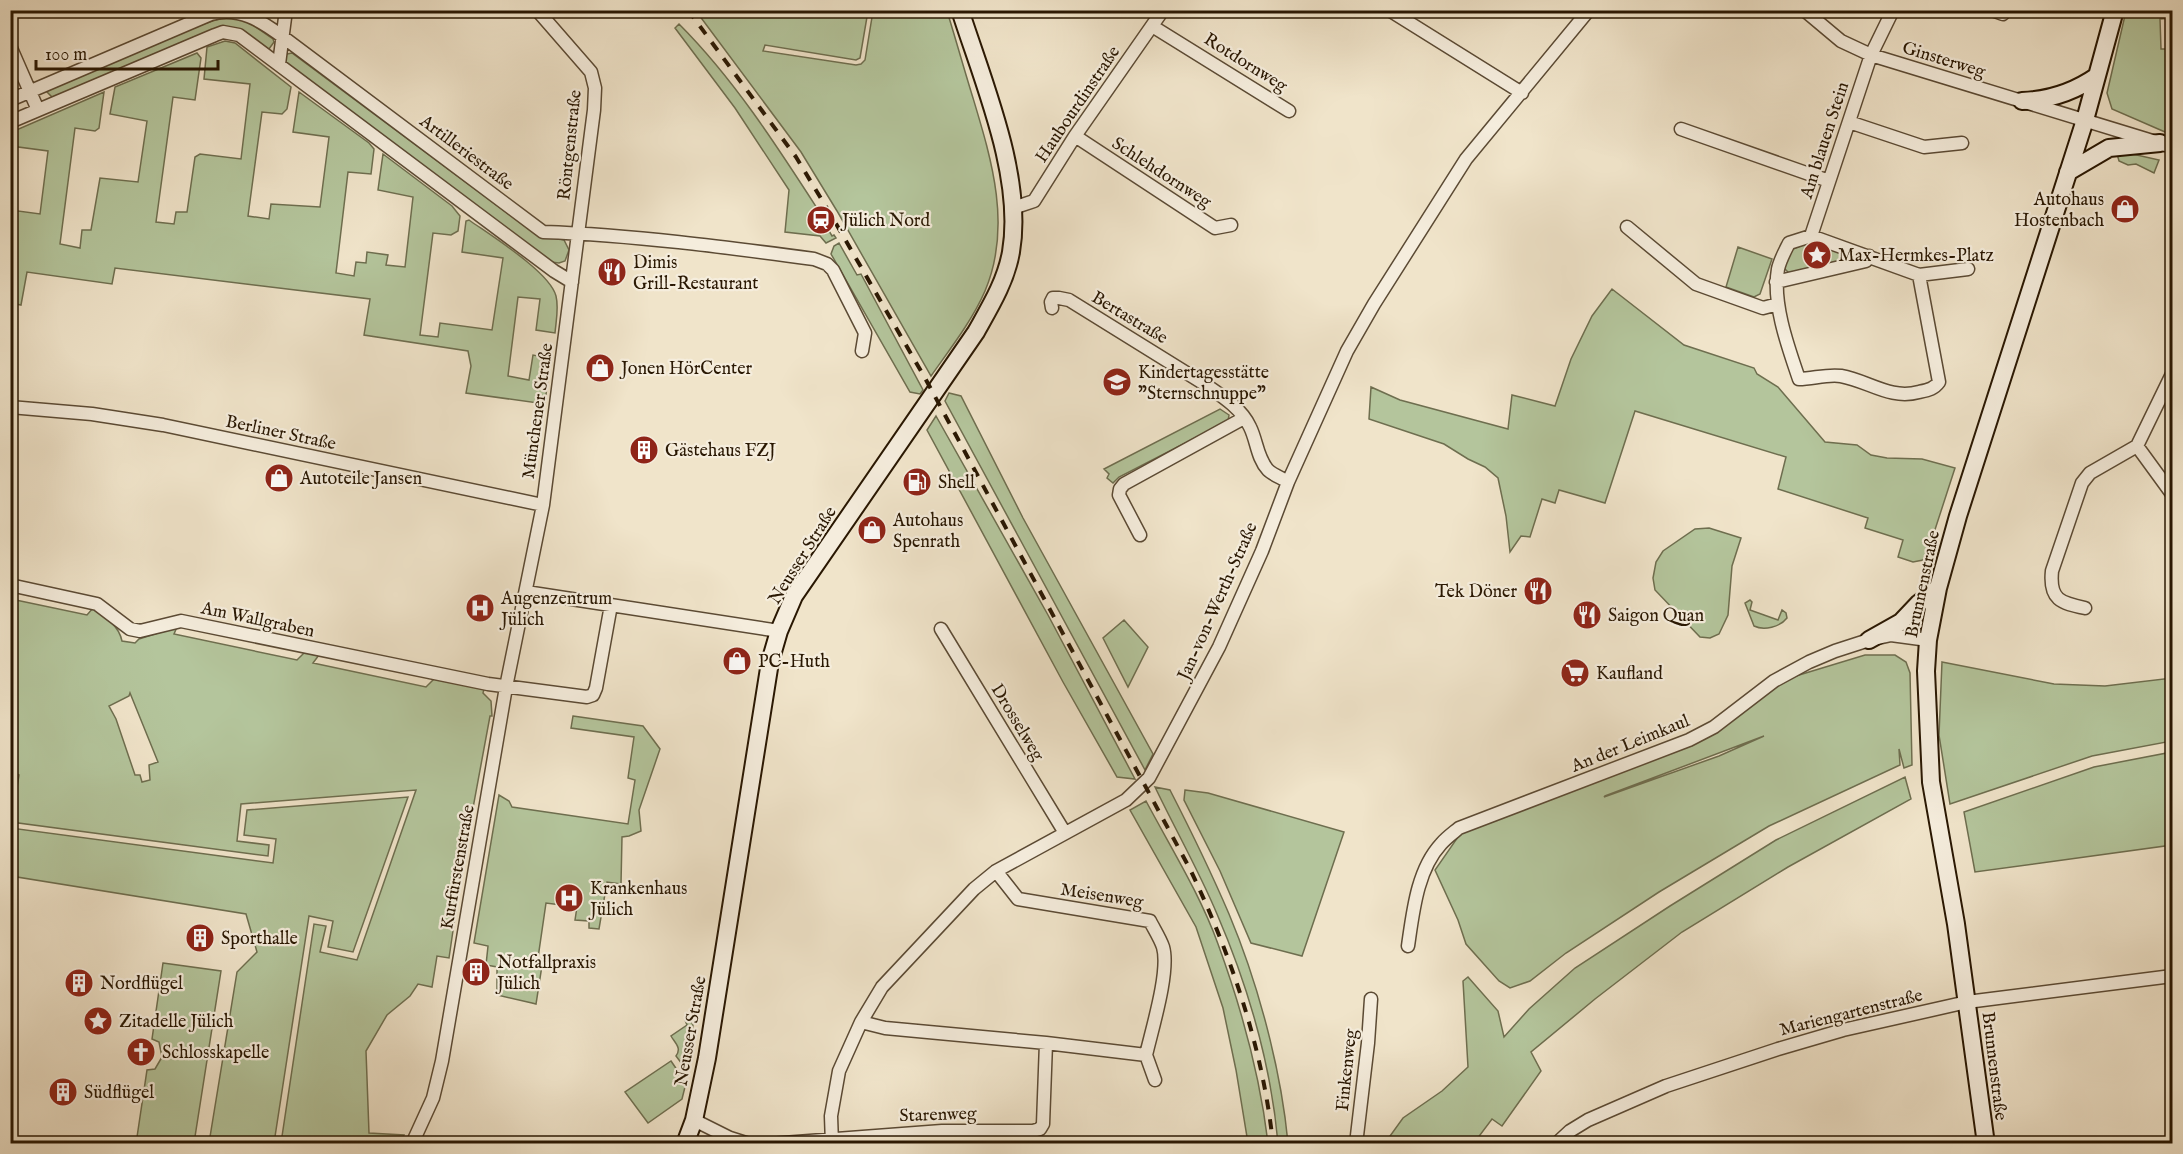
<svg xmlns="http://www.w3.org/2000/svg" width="2183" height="1154" font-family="'IM FELL English',serif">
  <rect width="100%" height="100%" fill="#f0e4ca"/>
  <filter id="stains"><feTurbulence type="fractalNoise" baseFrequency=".00333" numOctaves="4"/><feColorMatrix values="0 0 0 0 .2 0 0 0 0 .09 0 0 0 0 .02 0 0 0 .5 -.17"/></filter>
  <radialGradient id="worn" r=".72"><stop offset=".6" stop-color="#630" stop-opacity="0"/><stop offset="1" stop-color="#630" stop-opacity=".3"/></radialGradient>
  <!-- green -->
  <path fill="#b4c59c" stroke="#6e6e4f" stroke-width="1.5" fill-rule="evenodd" d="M696 11H868L860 58 856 60 765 45 763 51 856 65 861 64 865 60 873 11H947C956 40 964 69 973 98 992 161 1012 227 985 291 972 321 950 349 931 376L837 211 801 152Z
    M2126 11H2172V18L2160 19 2161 49H2172V135L2112 109 2107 93Z
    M228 16 247 21 273 39 274 42 269 49 265 48 217 29 53 98 47 92V88L191 28Z
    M679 24C737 82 782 154 826 222L825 224 832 236 834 235 836 238 826 243 820 236 785 232 789 190 735 108 675 28Z
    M225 41 235 43 291 87 287 109 282 114 262 112 248 216 269 219 271 204 320 207 329 137 293 132 299 92 369 143 374 149 371 174 348 172 336 273 354 276 356 262 366 263 367 252 388 255 386 265 405 267 413 197 378 190 383 154 452 206 460 216 458 231 451 235 433 233 420 335 438 337 440 323 492 330 503 258 462 252 466 221 469 220C490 235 550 272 556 296 559 308 556 321 555 333L536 330 540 299 518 297 508 376 529 380 533 355 550 358 545 404 466 393 471 366 468 351 364 335 370 299 115 268 112 284 27 272 21 305 11 303V210L40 214 48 151 11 146 14 131 104 92 99 128 95 131 75 128 60 244 80 248 82 230H91L100 178 138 182 147 121 110 114 115 87 197 53 201 58 195 100 173 97 156 222 174 224 176 212H187L195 157 200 154 241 159 250 84 204 79 207 47Z
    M292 53 534 233 564 240 569 250 565 261 559 263 551 262 285 63 284 58 287 54Z
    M2128 153 2159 160 2154 173 2136 164 2128 165 2119 161 2117 154Z
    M1810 241 1858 260 1791 275 1783 267 1789 251Z
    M839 243 857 275 861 274 923 390 920 394 910 392 831 254 834 246Z
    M1738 247 1772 259 1760 294 1754 297 1726 287Z
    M1612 289 1684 345 1754 368 1757 374 1778 387 1825 442 1857 445 1871 455 1887 458 1922 459 1955 468 1930 545 1923 560 1913 562 1898 557 1903 540 1865 528 1868 518 1778 489 1786 457 1635 411 1605 503 1559 490 1555 503 1542 499 1530 537 1521 536 1510 552 1506 516 1498 478 1485 467 1468 459 1444 444 1369 419 1371 387 1400 400 1508 429 1512 395 1555 406 1571 359 1592 316Z
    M949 393 961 396 1023 518 1153 754 1145 770 945 401Z
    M1220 409 1229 415 1228 421 1119 477 1113 483 1107 478 1109 474 1104 469Z
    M936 416 1048 615 1135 779 1117 777 1063 682 927 430Z
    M1709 528 1741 538 1732 566 1728 615 1719 634 1710 638 1700 637 1655 590 1653 578 1656 562 1663 551 1695 529Z
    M11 599 87 615 93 608C105 616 119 626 122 641L135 643 139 639 177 627 174 634 297 660 305 652 319 655 313 663 426 687 434 679 484 689 483 693 491 701 492 716H490L463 862 449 958 437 956 432 987 418 984 410 996 387 1015 366 1051 369 1133 404 1135 401 1143H281L314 924 326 926 320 952 357 960 416 790 241 804 237 841 269 845 268 856 11 822V813H13L19 775 11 771ZM130 693 158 762 149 765 150 780 142 782 140 775H135L116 719 109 706 129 696Z
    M1750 600 1752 602 1750 610 1778 620 1782 610 1786 613 1787 618C1780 627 1764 631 1754 626L1745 603Z
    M1124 620 1148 647 1128 687 1103 638Z
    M1865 655H1895L1906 662 1910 673 1912 765 1904 768 1899 749 1900 765 1769 826 1659 892 1566 953 1530 981 1510 988 1499 981 1466 944 1458 920 1435 870 1460 834 1708 737 1786 679ZM1764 736 1719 756 1604 797 1605 796Z
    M1942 662 2054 684 2105 686 2172 678V741L2092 756 1950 804 1939 735Z
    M573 716 643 726 660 749 639 810 641 831 629 836 622 837 621 884 607 882 599 929 589 928V921L575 920 577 907 546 903 538 958 543 959 536 1004 532 1003 497 995V967L486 965 488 946 474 943 499 795 509 801 512 807 628 824 635 780 628 778 634 737 571 728Z
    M2172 752V845L1975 872 1964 812 2094 767Z
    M1905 777 1911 799 1788 867 1682 932 1595 999 1531 1052 1541 1071 1502 1126 1492 1119 1474 1143H1385L1403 1118 1442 1091 1468 1067 1463 981 1468 977 1498 1011 1504 1037 1529 1009 1575 968 1670 906 1776 840Z
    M1155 787 1170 790C1191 831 1211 872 1229 914 1258 983 1281 1069 1288 1143H1278C1271 1066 1248 986 1217 914 1199 871 1175 829 1155 787Z
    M1185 790 1208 793 1344 832 1302 956 1251 943 1220 871 1184 800Z
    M408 797 353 952 328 947 333 921 309 916 274 1143H209L237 972 257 952 246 914 11 876V828L273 863 276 839 244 835 247 810Z
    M1146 801C1171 848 1200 894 1218 944 1241 1007 1260 1076 1268 1143H1248L1236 1070 1223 1008 1196 927 1130 810Z
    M163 963 221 971 194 1143H179L137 1137 147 1070 155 1069 162 1057 159 1042 152 1039Z
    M685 1020 691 1021 693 1025 688 1060 682 1064 676 1056C682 1048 675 1043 671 1036L687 1025Z
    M671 1061 686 1083 682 1099 648 1123 625 1092Z"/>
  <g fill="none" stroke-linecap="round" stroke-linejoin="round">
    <!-- minor casing -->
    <g stroke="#5b4a34" stroke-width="15">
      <path id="minor" d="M1389 10 1522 93
        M1804 10 1841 41 1871 55 2172 147
        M1992 10 2003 14 2005 10
        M1152 26 1289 111
        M10 46 38 110
        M279 64 286 10
        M10 100 211 14C240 7 260 20 283 37L543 232C634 235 724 247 814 259L827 264 833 270 865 333 862 351
        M10 122 215 35 223 32 239 35 554 271 572 282
        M1849 122 1924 147 1962 143
        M1681 129 1829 181
        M1075 136 1215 228 1231 225
        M1013 208 1034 201 1075 136 1163 10
        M1627 227 1696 284 1763 308 1778 304
        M1811 236 1871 55 1893 10
        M1919 275 1939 382C1934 389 1928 390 1919 392 1890 400 1869 381 1841 376 1826 374 1813 379 1799 379 1788 347 1772 303 1778 269 1780 260 1785 251 1789 243L1811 236 1919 275 1968 269
        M1776 282 1866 261 1869 256
        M1052 308 1051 302 1053 298H1059L1069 300 1206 385C1222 396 1242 409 1250 427 1257 441 1257 458 1268 470 1273 475 1282 478 1288 482
        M2172 374 2137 446 2172 494
        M10 407 92 414 163 425 543 505
        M1140 535 1119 495 1120 489 1124 484 1244 418
        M10 585 97 604 130 629 140 631 181 621 488 684 587 697 593 695 596 688 611 605
        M526 592 779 631
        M2085 608C2061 603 2049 600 2052 571L2082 483 2090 473 2137 446
        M941 629 1065 833
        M996 871 1018 899 1150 921C1154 929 1160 938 1163 947 1170 971 1152 1029 1146 1055
        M1408 946C1413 912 1417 870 1441 844 1446 838 1453 833 1459 828L1689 740 1714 727 1774 681 1809 662 1835 651 1869 640 1891 635 1928 640
        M861 1022 885 1028 1046 1043 1146 1055 1155 1080
        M694 1120 730 1138 749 1144
        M412 1144 433 1098 442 1061 506 687 543 505 594 110 595 88 591 72 537 10
        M770 1144 942 1131H1033L1040 1129 1043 1124 1046 1043
        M832 1144 831 1116 839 1071 861 1022 882 987 974 889 996 871 1126 800 1149 778 1219 647 1262 551 1288 482 1347 351 1374 304 1466 159 1589 10
        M1356 1144 1368 1043 1371 999
        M1556 1144 1570 1131 1588 1120 1666 1086 1778 1049 1843 1030 1967 1002 2172 976"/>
    </g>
    <!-- secondary casing -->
    <g stroke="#291702" stroke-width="20">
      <path id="secondary" d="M2022 101C2051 100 2074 92 2097 76
        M2068 172 2109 148 2160 143
        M1869 640 1901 622 1919 603 1938 588
        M685 1144 694 1120 707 1058 770 662 779 631 794 596 976 332C990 307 1006 281 1011 252 1024 177 983 82 960 10
        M1986 1144 1956 924 1931 782 1926 671 1928 640 1938 588 1958 516 2085 120 2115 10"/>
    </g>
    <!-- minor -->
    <use href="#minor" stroke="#f5eddd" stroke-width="12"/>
    <!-- secondary -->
    <use href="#secondary" stroke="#f5eddd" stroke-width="16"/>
    <!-- rail -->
    <path stroke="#291702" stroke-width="4" stroke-dasharray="10 10" stroke-linecap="butt" d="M688 10 796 157 831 215 925 378 1190 869C1231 955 1263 1048 1273 1144"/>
  </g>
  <!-- icons -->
  <defs>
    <g id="shop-disc" transform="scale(1.5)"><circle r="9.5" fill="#8f2418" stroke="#f5eddd"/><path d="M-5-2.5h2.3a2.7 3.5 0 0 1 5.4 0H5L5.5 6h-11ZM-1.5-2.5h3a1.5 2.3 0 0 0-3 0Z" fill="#fff"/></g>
    <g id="station-disc" transform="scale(1.5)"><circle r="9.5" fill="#8f2418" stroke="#f5eddd"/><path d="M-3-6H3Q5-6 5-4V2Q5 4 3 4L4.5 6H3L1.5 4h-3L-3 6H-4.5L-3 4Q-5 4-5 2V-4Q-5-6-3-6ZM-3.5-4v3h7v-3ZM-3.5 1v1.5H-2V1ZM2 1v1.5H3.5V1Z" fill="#fff"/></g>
    <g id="sight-disc" transform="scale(1.5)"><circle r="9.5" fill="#8f2418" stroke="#f5eddd"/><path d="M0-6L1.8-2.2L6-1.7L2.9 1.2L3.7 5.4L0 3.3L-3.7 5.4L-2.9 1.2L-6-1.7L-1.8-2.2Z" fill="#fff"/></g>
    <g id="restaurant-disc" transform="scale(1.5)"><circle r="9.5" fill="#8f2418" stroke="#f5eddd"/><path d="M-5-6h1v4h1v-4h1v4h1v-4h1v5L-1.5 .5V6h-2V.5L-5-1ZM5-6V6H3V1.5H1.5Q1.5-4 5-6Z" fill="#fff"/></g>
    <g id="school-disc" transform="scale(1.5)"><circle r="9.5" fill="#8f2418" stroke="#f5eddd"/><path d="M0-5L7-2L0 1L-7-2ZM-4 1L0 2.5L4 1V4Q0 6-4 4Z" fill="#fff"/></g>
    <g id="building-disc" transform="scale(1.5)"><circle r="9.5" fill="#8f2418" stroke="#f5eddd"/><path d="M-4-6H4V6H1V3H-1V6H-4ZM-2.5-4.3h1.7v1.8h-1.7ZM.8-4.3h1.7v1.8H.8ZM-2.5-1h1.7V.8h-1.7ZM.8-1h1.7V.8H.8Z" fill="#fff"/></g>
    <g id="fuel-disc" transform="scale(1.5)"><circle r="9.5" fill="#8f2418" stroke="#f5eddd"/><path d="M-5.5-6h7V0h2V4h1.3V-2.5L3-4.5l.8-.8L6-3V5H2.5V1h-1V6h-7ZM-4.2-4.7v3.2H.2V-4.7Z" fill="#fff"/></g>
    <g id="hospital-disc" transform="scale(1.5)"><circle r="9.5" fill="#8f2418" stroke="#f5eddd"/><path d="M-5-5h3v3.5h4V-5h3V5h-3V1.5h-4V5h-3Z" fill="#fff"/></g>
    <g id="supermarket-disc" transform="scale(1.5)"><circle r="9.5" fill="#8f2418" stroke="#f5eddd"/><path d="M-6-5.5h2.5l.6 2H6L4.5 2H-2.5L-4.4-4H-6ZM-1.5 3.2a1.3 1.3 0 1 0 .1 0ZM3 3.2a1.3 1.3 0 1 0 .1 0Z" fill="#fff"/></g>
    <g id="church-disc" transform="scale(1.5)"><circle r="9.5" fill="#8f2418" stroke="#f5eddd"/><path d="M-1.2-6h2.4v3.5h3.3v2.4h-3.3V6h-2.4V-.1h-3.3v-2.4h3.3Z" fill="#fff"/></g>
  </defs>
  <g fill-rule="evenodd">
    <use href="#shop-disc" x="2125" y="209"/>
    <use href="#station-disc" x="821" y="220"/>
    <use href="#sight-disc" x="1817" y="255"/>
    <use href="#restaurant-disc" x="612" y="272"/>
    <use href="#shop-disc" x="600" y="368"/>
    <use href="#school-disc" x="1117" y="382"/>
    <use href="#building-disc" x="644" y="450"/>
    <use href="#shop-disc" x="279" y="478"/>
    <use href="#fuel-disc" x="917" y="482"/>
    <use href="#shop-disc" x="872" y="530"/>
    <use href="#restaurant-disc" x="1538" y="591"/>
    <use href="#hospital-disc" x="480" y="608"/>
    <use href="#restaurant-disc" x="1587" y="615"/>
    <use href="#shop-disc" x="737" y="661"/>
    <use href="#supermarket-disc" x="1575" y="673"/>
    <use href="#hospital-disc" x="569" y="898"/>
    <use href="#building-disc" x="200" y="938"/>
    <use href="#building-disc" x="476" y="972"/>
    <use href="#building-disc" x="79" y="983"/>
    <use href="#sight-disc" x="98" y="1021"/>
    <use href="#church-disc" x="141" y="1052"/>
    <use href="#building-disc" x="63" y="1092"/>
  </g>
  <g text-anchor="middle" stroke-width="4.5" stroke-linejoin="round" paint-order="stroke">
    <!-- street labels -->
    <g font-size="18" fill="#291702" stroke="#f5eddd">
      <text transform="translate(1944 59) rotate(17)" y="6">Ginsterweg</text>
      <text transform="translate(1246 62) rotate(32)" y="6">Rotdornweg</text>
      <text transform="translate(1077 104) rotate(-56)" y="6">Haubourdinstraße</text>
      <text transform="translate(1824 140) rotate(-72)" y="6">Am blauen Stein</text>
      <text transform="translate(569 145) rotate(-84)" y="6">Röntgenstraße</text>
      <text transform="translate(467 152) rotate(37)" y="6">Artilleriestraße</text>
      <text transform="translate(1162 172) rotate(33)" y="6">Schlehdornweg</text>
      <text transform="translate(1130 317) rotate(31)" y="6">Bertastraße</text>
      <text transform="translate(537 411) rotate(-82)" y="6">Münchener Straße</text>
      <text transform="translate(281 432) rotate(12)" y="6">Berliner Straße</text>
      <text transform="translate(802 555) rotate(-58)" y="6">Neusser Straße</text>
      <text transform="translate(1922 584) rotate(-78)" y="6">Brunnenstraße</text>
      <text transform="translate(1217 601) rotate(-66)" y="6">Jan-von-Werth-Straße</text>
      <text transform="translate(258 619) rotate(12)" y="6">Am Wallgraben</text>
      <text transform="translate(1018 722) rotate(59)" y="6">Drosselweg</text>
      <text transform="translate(1630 743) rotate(-22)" y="6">An der Leimkaul</text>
      <text transform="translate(457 867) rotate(-80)" y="6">Kurfürstenstraße</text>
      <text transform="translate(1102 895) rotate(9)" y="6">Meisenweg</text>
      <text transform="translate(1851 1012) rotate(-14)" y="6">Mariengartenstraße</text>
      <text transform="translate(690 1031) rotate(-80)" y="6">Neusser Straße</text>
      <text transform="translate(1995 1066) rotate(83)" y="6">Brunnenstraße</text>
      <text transform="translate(1346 1070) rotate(-84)" y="6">Finkenweg</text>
      <text transform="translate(938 1114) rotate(-2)" y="6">Starenweg</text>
    </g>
    <!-- poi labels -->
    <g font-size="18" fill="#291702" stroke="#f5eddd" text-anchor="start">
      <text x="2104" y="205" text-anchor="end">Autohaus<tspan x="2104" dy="21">Hostenbach</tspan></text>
      <text x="842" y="226">Jülich Nord</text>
      <text x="1838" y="261">Max-Hermkes-Platz</text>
      <text x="633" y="268">Dimis<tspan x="633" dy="21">Grill-Restaurant</tspan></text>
      <text x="621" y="374">Jonen HörCenter</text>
      <text x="1138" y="378">Kindertagesstätte<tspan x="1138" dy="21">"Sternschnuppe"</tspan></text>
      <text x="665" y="456">Gästehaus FZJ</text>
      <text x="300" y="484">Autoteile Jansen</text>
      <text x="938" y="488">Shell</text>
      <text x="893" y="526">Autohaus<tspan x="893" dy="21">Spenrath</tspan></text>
      <text x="1517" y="597" text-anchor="end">Tek Döner</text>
      <text x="501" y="604">Augenzentrum<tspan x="501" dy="21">Jülich</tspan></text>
      <text x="1608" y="621">Saigon Quan</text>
      <text x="758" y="667">PC-Huth</text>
      <text x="1596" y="679">Kaufland</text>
      <text x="590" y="894">Krankenhaus<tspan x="590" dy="21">Jülich</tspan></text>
      <text x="221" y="944">Sporthalle</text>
      <text x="497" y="968">Notfallpraxis<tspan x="497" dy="21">Jülich</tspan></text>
      <text x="100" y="989">Nordflügel</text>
      <text x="119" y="1027">Zitadelle Jülich</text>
      <text x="162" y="1058">Schlosskapelle</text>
      <text x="84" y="1098">Südflügel</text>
    </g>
  </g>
  <!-- margin -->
  <rect width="2183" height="1154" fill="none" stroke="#f0e4ca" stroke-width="36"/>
  <rect x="12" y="12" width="2159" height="1130" fill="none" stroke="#291702" stroke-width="3"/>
  <rect x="18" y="18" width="2147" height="1118" fill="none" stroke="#291702" stroke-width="1.5"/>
  <!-- scale -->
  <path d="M36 60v9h182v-9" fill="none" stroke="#291702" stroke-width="3"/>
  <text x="45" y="60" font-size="18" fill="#291702" stroke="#f5eddd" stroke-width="4.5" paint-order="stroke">100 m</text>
  <rect width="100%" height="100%" filter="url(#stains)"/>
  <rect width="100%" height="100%" fill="url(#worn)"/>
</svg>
